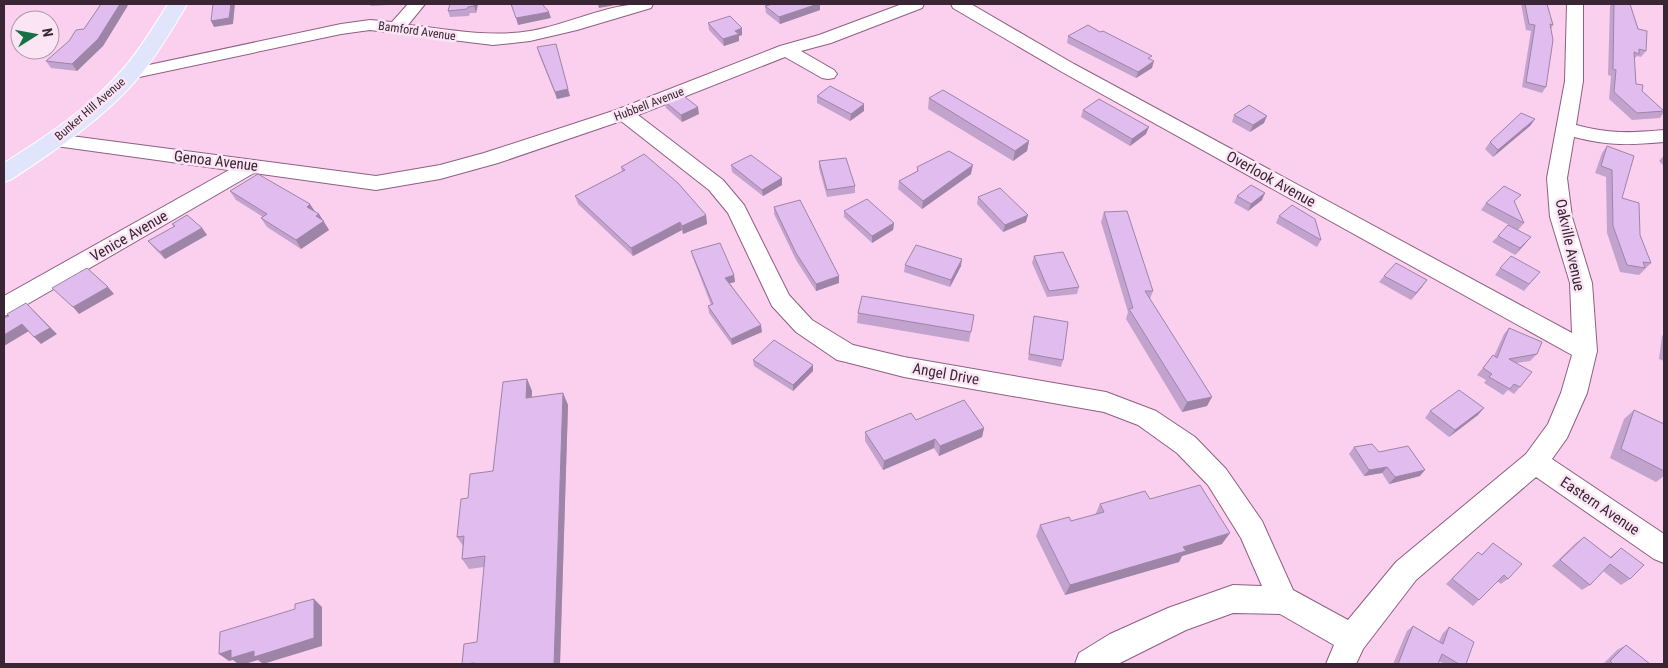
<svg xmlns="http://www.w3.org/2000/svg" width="1668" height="668" font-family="'Roboto Condensed',sans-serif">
  <rect width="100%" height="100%" fill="#fbd0ef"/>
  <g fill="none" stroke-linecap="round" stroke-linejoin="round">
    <!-- minor casing -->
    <g stroke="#8e5f81" stroke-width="2">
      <path id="minor" d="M408 4H425L408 25C449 29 490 38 530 31 571 24 612 1 653 4L651 8 577 30 530 41 493 45 370 30 341 34 130 79 124 78 121 74 124 70 130 69 341 24 370 20 392 22Z
        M902 4H924L922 8 831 43 801 51 834 70 837 74 834 78 828 79 822 78 785 57 638 115 723 180 744 205 789 295 812 320 853 345 904 357 1106 392 1156 411 1195 437 1226 469 1262 521 1293 590 1348 620 1396 562 1526 454 1548 424 1561 393 1572 355 1062 72 953 8 951 4H971L1074 64 1572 333 1570 283 1550 217 1547 178 1565 81 1567 4H1583V81L1576 125C1609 134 1631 133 1664 130V142C1629 145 1609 146 1574 137L1567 178 1572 217 1592 283 1597 351 1587 393 1567 438 1552 459 1664 534V563L1654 559 1536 477 1416 580 1363 649 1356 664H1326L1334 645 1280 614 1233 613 1186 630 1118 664H1075L1079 653 1110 634 1168 608 1233 585 1262 586 1241 538 1208 485 1177 453 1138 425 1104 412 904 377 846 362 837 360 796 332 772 306 728 213 709 190 621 121 498 163 440 179 376 190 254 173 12 313 4 316V296L229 170 56 146 49 144 46 140 49 136 56 134 376 176 440 165 484 153 616 110 780 46 819 35Z"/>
    </g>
    <!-- major casing -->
    <g stroke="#fff" stroke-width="2">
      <path id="major" d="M168 4H187C172 30 157 55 138 78 103 119 57 149 12 179L4 182V163C47 136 91 107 124 68 141 48 154 26 168 4Z"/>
    </g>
    <!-- minor -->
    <use href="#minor" fill="#fff" fill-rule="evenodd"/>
    <!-- major -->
    <use href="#major" fill="#e0e5fc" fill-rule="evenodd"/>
  </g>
  <!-- wall -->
  <path fill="#c2a3ce" d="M101 4H128L127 7 103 46 77 71 51 68 46 61 84 29Z
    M370 4H388V5L371 6Z
    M478 4 476 13H470L469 16 450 17 448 11Z
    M773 4H820V10L780 24 766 13 765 6Z
    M1521 4H1547L1553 25 1551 29 1546 87 1542 93 1522 87 1531 31 1526 30Z
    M1612 4H1630L1646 51 1641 57 1637 56 1634 59 1636 84 1642 91 1664 111V112L1660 118 1632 120 1609 99 1611 76 1608 75 1610 6Z
    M708 23 742 35 739 36V41L724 46 709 30Z
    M1068 36 1152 68 1136 78 1067 43Z
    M537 47 570 96 557 99 539 54Z
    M817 96 864 111 850 121 817 103Z
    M929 98 1029 141 1027 151 1013 161 928 109Z
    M664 101 699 114 682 122 666 108Z
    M1083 110 1146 134 1130 146 1081 117Z
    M1234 115 1264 123 1250 132 1232 122Z
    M1535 119 1530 126 1493 157 1485 149 1490 142Z
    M1607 146 1622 198 1640 235 1651 263 1639 275 1620 272 1607 233 1606 177 1595 173 1602 153Z
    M1664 155V166L1659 161Z
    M819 161 855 186V193L827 197 819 168Z
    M731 165 782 178V185L763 196 732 172Z
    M621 167 706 215 707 224 683 234 682 230 633 256 578 204 575 196 622 172Z
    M917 167 971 174 922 209 898 189 899 181 917 171Z
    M230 191 314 211 319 214 329 230 301 249 267 227 261 218 263 217 236 200Z
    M1237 196 1262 200 1248 211 1234 203Z
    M978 197 1026 222 1003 232 977 204Z
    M1486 203H1514L1524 223 1518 230 1481 210Z
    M774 207 839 283 816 291 796 260 774 214Z
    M844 211 894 223 893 230 872 243 844 217Z
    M1104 212 1153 291 1150 299 1207 406 1182 412 1126 319 1128 312 1101 222Z
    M1279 216 1321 240 1317 247 1276 223Z
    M172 224 202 228 207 235 165 259 154 248 148 241 174 227Z
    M1498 236 1525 244 1515 255 1492 242Z
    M691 251 734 275 735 282 730 283 762 332 732 345 709 313 708 306 711 305 693 258Z
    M1034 256 1079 287 1077 294 1047 297 1032 263Z
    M905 265 961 266 950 287 904 272Z
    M1500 268 1540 272 1524 291 1495 275Z
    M1384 276 1422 287 1411 300 1379 282Z
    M858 313 974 315 969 342 857 323Z
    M1034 316 1063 360 1061 367 1028 360 1033 323Z
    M1509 328 1537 354 1530 361 1517 363 1520 387 1514 394 1508 390 1503 395 1484 383 1486 380 1477 375 1493 355 1494 356 1504 334Z
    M1664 334V361L1659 359 1662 336Z
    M753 360 813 365V371L793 391 754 366Z
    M527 379 532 391V397L563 393 568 405 560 664H462L477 642 484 567 469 569 462 559 463 546 457 537 468 498 493 471Z
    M1634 410 1664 424V476L1656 482 1610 458 1624 419Z
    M1430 411 1478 415 1449 437 1425 418Z
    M916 420 984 428 982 437 939 456 934 448 883 470 865 441V432Z
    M1354 447 1379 452 1420 476 1389 484 1382 473 1364 476 1349 454Z
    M1150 499 1222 544 1182 556 1179 562 1065 595 1036 536 1040 525 1071 521 1095 515 1100 504Z
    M1584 537 1610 557 1621 548 1630 579 1621 585 1603 571 1590 585 1582 590 1552 566 1576 543Z
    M1493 543 1508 579 1501 584 1497 581 1479 600 1473 606 1446 584 1478 552 1481 555Z
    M1413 626 1439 641 1443 633 1449 627 1466 664H1444L1439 661 1438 664H1393L1407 631Z
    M1626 645 1650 664H1603L1617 650Z"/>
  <!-- shaded-wall -->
  <path fill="#9e84a7" d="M120 4H128L127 7 103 46 77 71 72 64Z
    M231 4H235L233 24 214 27 211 21Z
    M475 4H478L476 13 474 6Z
    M598 4H620L599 8Z
    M818 4H820V10L780 24 779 17Z
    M549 12 551 18 518 25 516 18Z
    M742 28V35L739 36V41L724 46 723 39 735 31Z
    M1154 61 1152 68 1136 78 1138 72Z
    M568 89 570 96 557 99 555 92Z
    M864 104V111L850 121 851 114Z
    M698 107 699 114 682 122 681 115Z
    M1267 116 1264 123 1250 132 1253 125Z
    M1535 119 1530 126 1493 157 1498 150Z
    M1149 127 1146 134 1130 146 1132 139Z
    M1029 141 1027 151 1013 161 1015 151Z
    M973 165 971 174 922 209 923 201Z
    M782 178V185L763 196 762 190Z
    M1265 193 1262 200 1248 211 1251 204Z
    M310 204 316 213 307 207Z
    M319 214 329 230 301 249 296 240 316 216Z
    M706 215 707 224 683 234 682 226Z
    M1028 215 1026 222 1003 232 1005 225Z
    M680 222 682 230 633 256 631 248Z
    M894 223 893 230 872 243V236Z
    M202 228 207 235 165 259 160 252Z
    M1531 237 1525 244 1515 255 1520 248Z
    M962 259 961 266 950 287 951 280Z
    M734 275 735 282 726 284 725 278Z
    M839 276V283L816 291V284Z
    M1427 280 1422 287 1411 300 1416 293Z
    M108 287 114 294 79 314 73 307Z
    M33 310 57 334 41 344 34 337Z
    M22 324 29 331 4 346V335Z
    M761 325 762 332 732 345 731 339Z
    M813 365V371L793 391V385Z
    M527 379 532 391 531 410 526 398Z
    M563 393 568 405 560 664H554Z
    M1212 397 1207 406 1182 412 1187 402Z
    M1484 408 1478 415 1449 437 1455 430Z
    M984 428 982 437 939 456 940 446Z
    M935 439 934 448 883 470 884 461Z
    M1387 467 1382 473 1364 476 1369 470Z
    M1425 470 1420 476 1389 484 1395 477Z
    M1230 533 1222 544 1182 556 1179 562 1065 595 1070 585 1183 547Z
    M314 599 322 607V646L263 664 258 660 245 664H238L233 660 229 661 219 654 231 650Z"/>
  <!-- building -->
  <path fill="#e1bdef" stroke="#9e84a7" d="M101 4H120L98 39 72 64 46 61 69 41 76 30 84 29Z
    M213 4H231L229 18 211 21Z
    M450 4H475L474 6 468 7 467 9 448 11Z
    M511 4H542L549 12 516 18Z
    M773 4H818L779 17 765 6Z
    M1525 4H1547L1553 25 1550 24 1553 40 1546 87 1526 82 1535 25 1529 24Z
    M1614 4H1630L1638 29 1647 31 1646 51 1639 49V54L1634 52 1636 84 1643 85 1642 91 1664 111 1637 113 1614 92 1616 70 1613 69Z
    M730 16 742 28 735 31 739 34 723 39 708 23Z
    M1088 25 1100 32 1103 31 1152 56 1148 58 1154 61 1138 72 1068 36Z
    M556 44 568 89 555 92 537 47Z
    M830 86 864 104 851 114 817 96Z
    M943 90 1029 141 1015 151 929 98Z
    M681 94 698 107 681 115 664 101Z
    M1099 99 1149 127 1132 139 1083 110Z
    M1249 105 1267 116 1253 125 1234 115Z
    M1521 113 1535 119 1498 150 1490 142Z
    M1607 146 1634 156 1622 198 1639 203 1640 235 1651 263 1643 262 1645 268 1627 265 1613 226 1612 170 1601 166Z
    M949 151 973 165 923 201 899 181 918 171 917 167Z
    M644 154 678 183 706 215 682 226 680 222 631 248 575 196 625 170 621 167Z
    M751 155 782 178 762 190 731 165Z
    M846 158 855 186 827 190 819 161Z
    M258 174 310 204 307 207 319 214 316 216 324 221 296 240 261 218 267 214 230 191Z
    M1251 185 1265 193 1251 204 1237 196Z
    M1504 186 1521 195 1514 201 1524 223 1486 203Z
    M1000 188 1028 215 1005 225 978 197Z
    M867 199 894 223 872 236 844 211Z
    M800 200 839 276 816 284 796 253 774 207Z
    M1292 205 1315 219 1321 240 1279 216Z
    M1127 211 1153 291H1145L1212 397 1187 402 1129 309 1133 308 1104 212Z
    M187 215 202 228 160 252 148 241 175 226 172 224Z
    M1508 225 1531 237 1520 248 1498 236Z
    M720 243 734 275 725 278 761 325 731 339 708 306 713 304 691 251Z
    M916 245 962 259 951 280 905 265Z
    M1063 252 1079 287 1049 291 1034 256Z
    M1511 256 1540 272 1529 284 1500 268Z
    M1396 263 1427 280 1416 293 1384 276Z
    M87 268 108 287 73 307 52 288Z
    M862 296 974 315 971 332 858 313Z
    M26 303 50 328 34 337 22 324 4 335V318L9 316 7 314Z
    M1034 316 1068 322 1063 360 1029 354Z
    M1509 328 1542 342 1537 354 1509 359 1532 372 1520 387 1514 384 1510 389 1489 377 1492 374 1483 368 1493 355 1497 358Z
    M774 340 813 365 793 385 753 360Z
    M527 379 526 398 563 393 554 664H475V663L462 664 464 644 477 642 485 556 462 559 464 536 457 537 461 499 468 498 470 474 493 471 503 382Z
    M1459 390 1484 408 1455 430 1430 411Z
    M964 400 984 428 940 446 935 439 884 461 865 432 911 413 916 420Z
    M1634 410 1664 424V471L1621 449Z
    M1372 444 1379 452 1408 446 1425 470 1395 477 1387 467 1369 470 1354 447Z
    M1200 485 1230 533 1183 547 1186 551 1070 585 1040 525 1069 517 1071 521 1104 512 1100 504 1145 491 1150 499Z
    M1584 537 1611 558 1621 548 1644 565 1630 579 1610 564 1590 585 1560 560Z
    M1493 543 1522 564 1508 579 1504 575 1479 600 1452 579 1478 552 1482 555Z
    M314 599V638L254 657V651L231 658V650L219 654 220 632 295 609V604Z
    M1413 626 1443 644 1449 627 1474 642 1466 664H1459L1442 654 1438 664H1398Z
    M1626 645 1650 664H1613L1610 661Z"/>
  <g text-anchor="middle" stroke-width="5" stroke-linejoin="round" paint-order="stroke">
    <!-- far-street labels -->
    <g font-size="12" fill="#392534" stroke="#fbe5f5">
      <text transform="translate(417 31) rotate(8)" y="4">Bamford Avenue</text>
      <text transform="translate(649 104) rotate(-21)" y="4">Hubbell Avenue</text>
      <text transform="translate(90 109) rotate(-41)" y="4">Bunker Hill Avenue</text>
    </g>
    <!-- street labels -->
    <g font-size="15" fill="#392534" stroke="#fbe5f5">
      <text transform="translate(216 161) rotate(7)" y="5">Genoa Avenue</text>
      <text transform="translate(1271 179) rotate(29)" y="5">Overlook Avenue</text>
      <text transform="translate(129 236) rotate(-30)" y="5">Venice Avenue</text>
      <text transform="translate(1570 245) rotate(78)" y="5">Oakville Avenue</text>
      <text transform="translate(946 374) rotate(10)" y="5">Angel Drive</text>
      <text transform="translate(1600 506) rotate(34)" y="5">Eastern Avenue</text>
    </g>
  </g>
  <!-- border -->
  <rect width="1668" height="668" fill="none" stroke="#392534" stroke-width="10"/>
  <!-- north arrow -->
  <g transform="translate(35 35) rotate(79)"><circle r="24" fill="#fbe5f5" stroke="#ad98a8"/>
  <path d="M0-4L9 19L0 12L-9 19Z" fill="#167145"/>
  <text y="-8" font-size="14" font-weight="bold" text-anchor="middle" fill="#392534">N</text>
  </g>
</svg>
